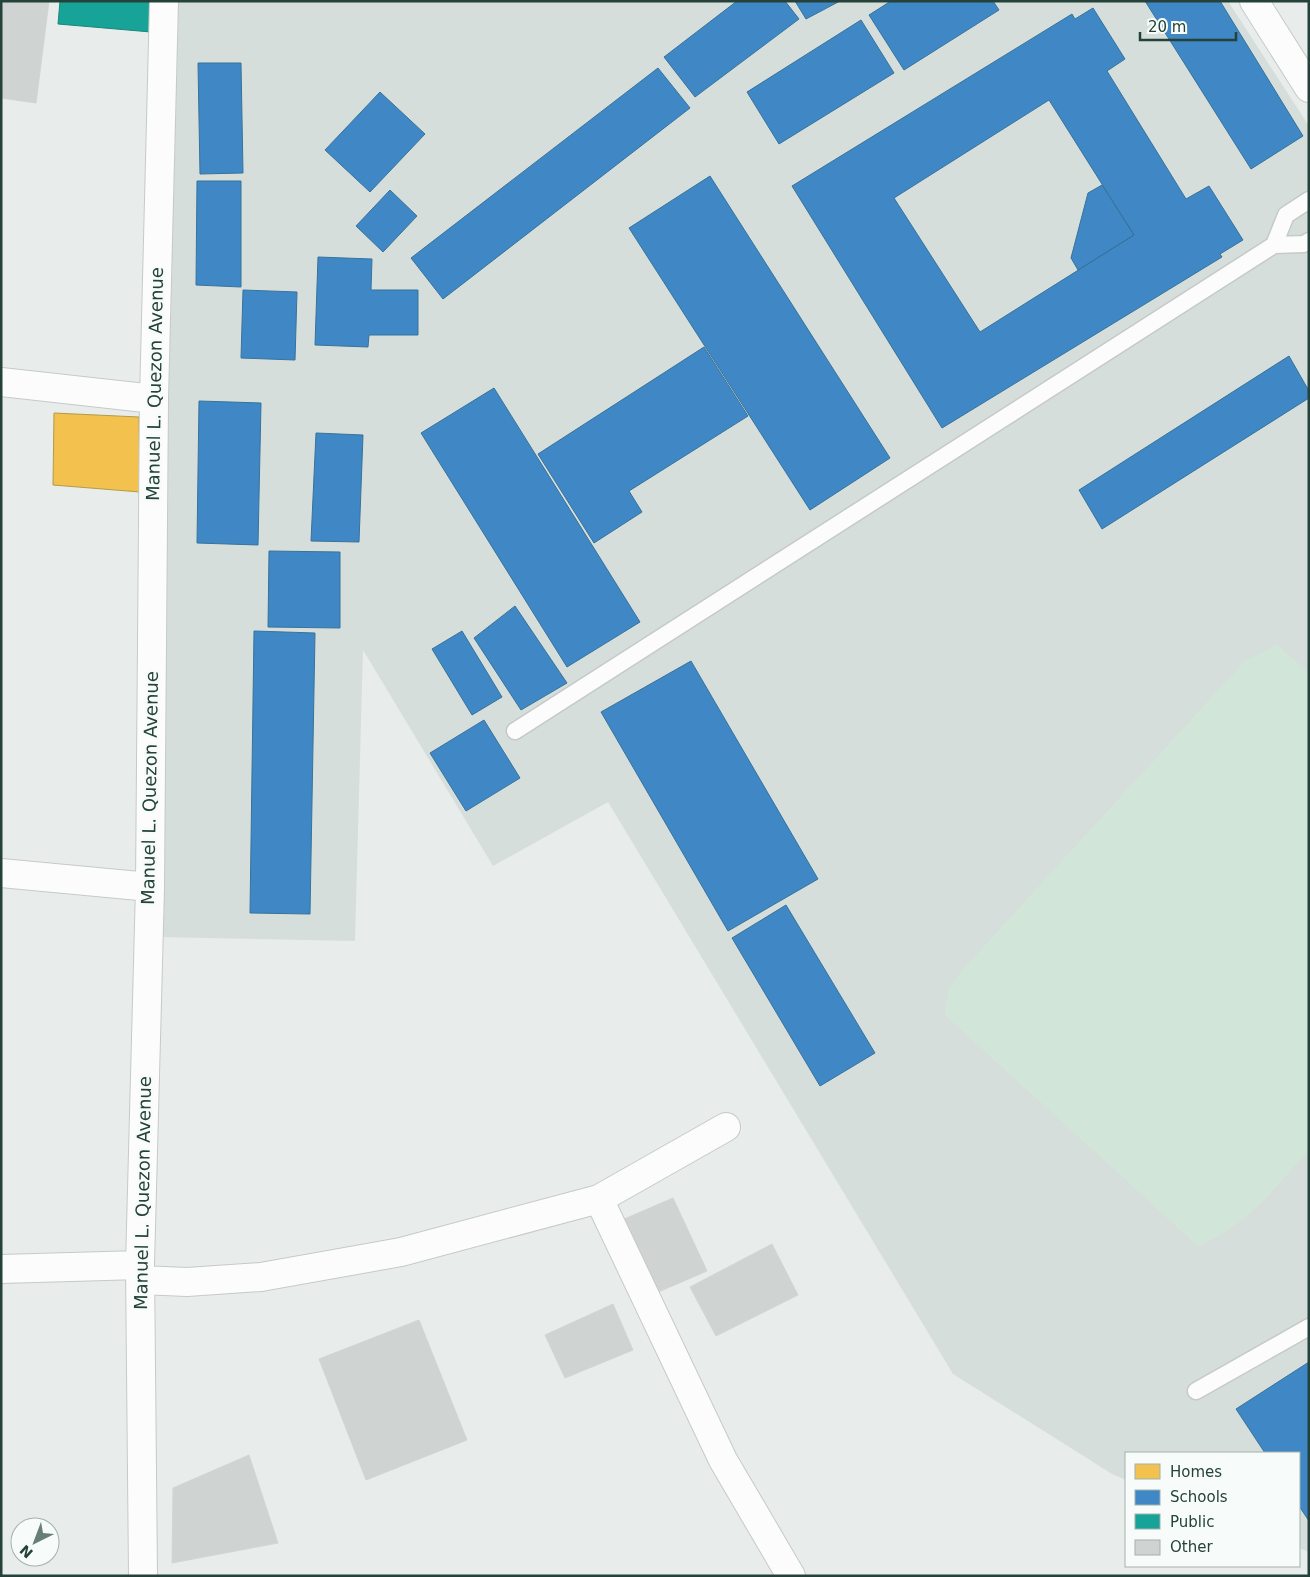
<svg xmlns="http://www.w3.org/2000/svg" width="1310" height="1577" font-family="'DejaVu Sans',sans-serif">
  <rect width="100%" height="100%" fill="#e8edeb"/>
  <!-- built -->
  <path fill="#d6dedb" d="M173 1H1228L1309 126V1552L1299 1548V1453H1126V1480L1112 1474 953 1374 608 802 493 866 363 650 355 941 155 937Z"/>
  <!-- green -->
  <path fill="#d1e6d8" d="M1277 645 1309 673V1150C1274 1188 1247 1226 1198 1246L945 1015 949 988 966 966 1245 661Z"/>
  <!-- homes -->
  <path fill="#f2c14e" stroke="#b49b48" d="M54 413 139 417 140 492 53 485Z"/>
  <!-- schools -->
  <path fill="#3f88c5" stroke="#37739b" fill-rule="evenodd" d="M737 1H785L799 19 695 97 664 57Z
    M795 1H840L806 19Z
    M891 1H993L999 10 904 70 869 15Z
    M1145 1H1220L1303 136 1251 169Z
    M1093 8 1125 59 1107 71 1186 199 1209 186 1243 240 1220 254 1222 257 942 428 792 186 1072 14 1075 19ZM1049 100 1134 235 980 332 894 198Z
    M861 20 894 73 779 144 747 92Z
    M198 63H241L243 173 200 174Z
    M658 68 690 108 443 299 411 258Z
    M380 92 425 134 370 192 325 150Z
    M710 176 890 458 810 510 629 228Z
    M197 181H241V287L196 285Z
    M1102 185 1134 235 1078 270 1071 258 1088 193Z
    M390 190 417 216 383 252 356 226Z
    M318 257 372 259 371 290H418V335H369L368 347 315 345Z
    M243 290 297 292 295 360 241 358Z
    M704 347 748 416 629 491 642 512 594 543 538 454Z
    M1289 356 1309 391V398L1102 529 1079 490Z
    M494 388 640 622 567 667 421 433Z
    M199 401 261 403 258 545 197 543Z
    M316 433 363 435 359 542 311 541Z
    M269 551 340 552V628L268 627Z
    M515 606 567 683 521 710 474 638Z
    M254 631 315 633 310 914 250 913Z
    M462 631 502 697 472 715 432 649Z
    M691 661 818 879 728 931 601 712Z
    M484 720 520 778 466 811 430 753Z
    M786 905 875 1053 820 1086 732 938Z
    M1309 1362V1521L1299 1506V1453H1265L1236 1409Z"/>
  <!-- public -->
  <path fill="#17a398" stroke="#1b867c" d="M60 1H154L151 32 58 24Z"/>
  <!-- building -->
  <path fill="#cfd4d2" stroke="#d1d6d4" d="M1 1H49L36 103 1 98Z
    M673 1198 707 1271 656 1293 622 1220Z
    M772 1244 798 1295 716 1336 690 1287Z
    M613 1304 633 1350 565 1378 545 1335Z
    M419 1320 467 1440 366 1480 319 1359Z
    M249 1455 278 1543 172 1563 173 1488Z"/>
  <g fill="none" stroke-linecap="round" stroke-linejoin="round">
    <!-- lane casing -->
    <g stroke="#c5cac8" stroke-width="19">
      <path id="lane" d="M1274 245 1286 215 1309 200
        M515 731 1274 245 1304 244 1309 241
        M1196 1391 1309 1327"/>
    </g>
    <!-- street casing -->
    <g stroke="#c5cac8" stroke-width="30">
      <path id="street" d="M1 382 154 399
        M1 873 150 887
        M599 1199 723 1460 791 1576
        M1 1269 140 1265
        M141 1280 187 1282 261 1277 401 1252 599 1199 726 1127
        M143 1576 140 1265 150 887 154 399 164 1"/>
    </g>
    <!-- secondary casing -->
    <g stroke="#c3cbc8" stroke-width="30">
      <path id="secondary" d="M1254 1 1309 88"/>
    </g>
    <!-- lane -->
    <use href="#lane" stroke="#fcfcfc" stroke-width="16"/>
    <!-- street -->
    <use href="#street" stroke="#fcfcfc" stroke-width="28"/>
    <!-- secondary -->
    <use href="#secondary" stroke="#fcfcfc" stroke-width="28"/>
  </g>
  <g text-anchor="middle" stroke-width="5" stroke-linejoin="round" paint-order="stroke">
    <!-- street labels -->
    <g font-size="18" fill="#24423a" stroke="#f7fbf9">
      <text transform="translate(155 384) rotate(-89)" y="6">Manuel L. Quezon Avenue</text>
      <text transform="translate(150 788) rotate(-89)" y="6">Manuel L. Quezon Avenue</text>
      <text transform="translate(143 1193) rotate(-89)" y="6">Manuel L. Quezon Avenue</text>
    </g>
  </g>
  <!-- border -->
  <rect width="1310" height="1577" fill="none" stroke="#24423a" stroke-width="5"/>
  <!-- legend -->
  <rect x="1125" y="1452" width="175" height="115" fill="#f7fbf9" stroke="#a3b1ad"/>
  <rect x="1135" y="1464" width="25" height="15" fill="#f2c14e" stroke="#a3b1ad"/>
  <text x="1170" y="1477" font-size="15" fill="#24423a">Homes</text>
  <rect x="1135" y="1490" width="25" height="15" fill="#3f88c5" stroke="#a3b1ad"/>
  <text x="1170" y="1502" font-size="15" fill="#24423a">Schools</text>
  <rect x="1135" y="1514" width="25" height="15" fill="#17a398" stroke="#a3b1ad"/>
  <text x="1170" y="1527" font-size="15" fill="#24423a">Public</text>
  <rect x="1135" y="1540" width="25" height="15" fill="#cfd4d2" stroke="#a3b1ad"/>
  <text x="1170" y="1552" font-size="15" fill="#24423a">Other</text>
  <!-- north arrow -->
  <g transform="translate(35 1542) rotate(222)"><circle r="24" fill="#f7fbf9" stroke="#a3b1ad"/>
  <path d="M0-4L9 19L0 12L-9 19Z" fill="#697e78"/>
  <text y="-8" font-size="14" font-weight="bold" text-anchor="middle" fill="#24423a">N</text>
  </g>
  <!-- scale -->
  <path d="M1140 32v8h96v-8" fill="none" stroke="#24423a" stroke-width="2.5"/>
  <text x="1148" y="32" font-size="15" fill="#24423a" stroke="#f7fbf9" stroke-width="4" paint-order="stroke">20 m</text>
</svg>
